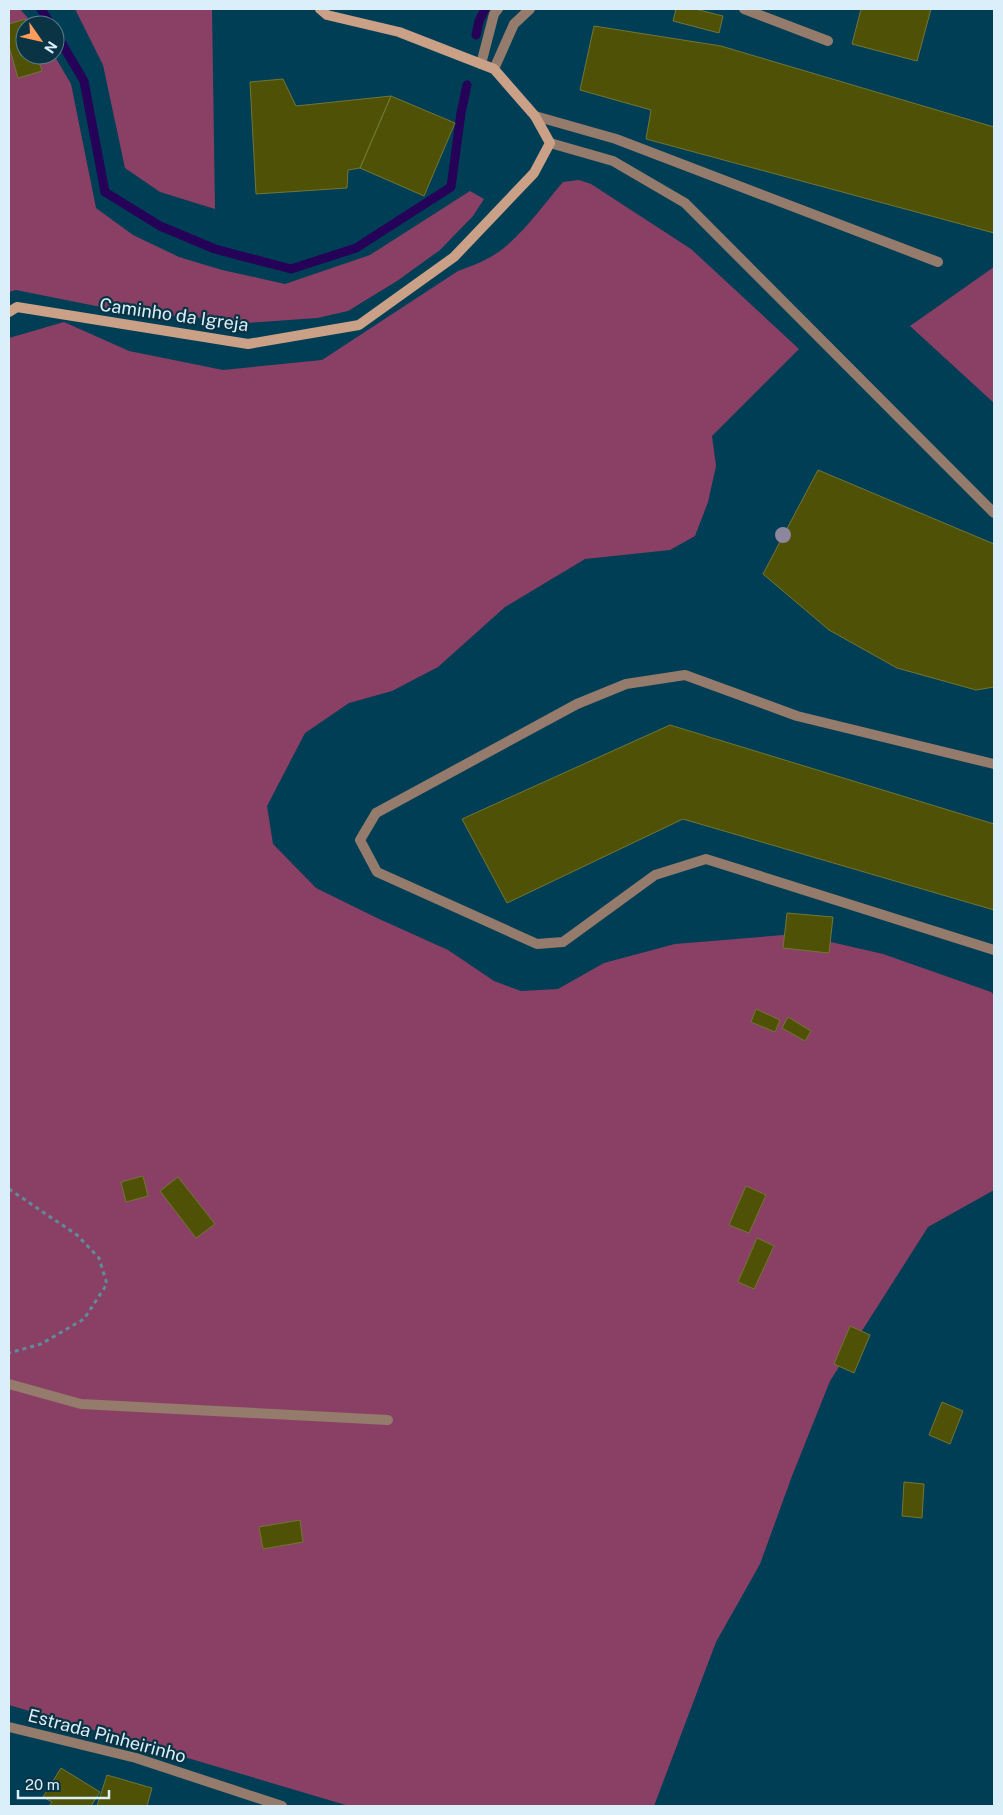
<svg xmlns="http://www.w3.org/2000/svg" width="1003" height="1815" font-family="'Public Sans',sans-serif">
  <rect width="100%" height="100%" fill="#003e56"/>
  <!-- green -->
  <path fill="#8a4064" d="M9 9H20L34 25H25V55H54L71 84 96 208 133 235 179 257 222 270 285 284 370 255 470 191 484 199 473 216 440 250 397 281 348 311 317 318 247 323 203 318 131 313 16 290 9 292Z
    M75 9H212L215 209 160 192 125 168 103 65Z
    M579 180 591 184 691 249 799 349 712 436 716 466 708 502 695 536 670 550 585 559 505 607 438 667 392 691 349 703 305 733 267 806 273 844 316 888 377 918 448 950 494 981 521 991 558 989 604 963 675 944 796 934 883 954 991 992 994 995V1190L928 1227 830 1381 792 1476 760 1564 716 1642 654 1806H349L9 1705V338L64 322 129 351 223 370 322 360 458 271C472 266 485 261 497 253 521 237 544 204 563 182Z
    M994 267V403L910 326Z"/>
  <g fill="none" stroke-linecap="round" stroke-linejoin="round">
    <!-- stream -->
    <path stroke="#250158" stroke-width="9" d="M41 9 51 25
      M55 32 84 81 105 192 160 226 215 249 291 269 356 248 451 187 461 113 467 85
      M476 35 479 21 485 9"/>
  </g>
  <!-- building -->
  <path fill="#4e5106" stroke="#727634" d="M676 9H695L723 16 719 33 673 21Z
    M861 9H931L917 61 852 44Z
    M26 19 28 25H25V55H37L42 71 18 78 9 46V24Z
    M594 26 721 46 994 127V233L646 139 651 110 580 90Z
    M283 79 296 106 391 96 360 168 348 170 347 188 256 194 250 82Z
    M391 96 455 123 424 196 360 168Z
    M818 470 994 544V687L976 690 897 668 829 630 763 574Z
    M670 725 994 824V910L683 819 507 903 462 819Z
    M787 913 833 917 829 953 783 948Z
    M756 1009 780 1020 775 1032 751 1022Z
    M788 1017 811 1031 805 1041 782 1028Z
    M143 1176 148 1196 126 1202 121 1182Z
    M178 1177 215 1224 196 1238 160 1191Z
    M746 1186 766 1195 749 1233 729 1225Z
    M757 1238 774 1246 754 1289 738 1282Z
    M850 1326 870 1335 854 1373 834 1364Z
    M942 1402 963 1411 950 1444 929 1435Z
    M904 1482 924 1484 922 1518 902 1516Z
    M300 1520 303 1542 263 1549 259 1527Z
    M61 1768 100 1792 91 1806H49L52 1802 43 1797Z
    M107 1775 152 1788 147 1806H97Z"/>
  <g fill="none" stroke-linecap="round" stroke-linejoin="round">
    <!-- path -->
    <path stroke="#5f8b9d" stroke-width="3" stroke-dasharray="4 4" stroke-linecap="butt" d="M9 1189 77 1235 99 1258 107 1284 84 1319 41 1344 9 1353"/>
    <!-- lane -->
    <path stroke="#957b6c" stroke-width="10" d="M550 143 613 161 685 203 994 513
      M994 764 797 716 685 675 626 684 577 704 376 813 360 840 377 872 537 944 563 942 655 875 706 859 994 950"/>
    <!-- street -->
    <path stroke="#957b6c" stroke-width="10" d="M744 9 828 41
      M481 64 494 14 498 9
      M494 69 514 24 530 9
      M535 116 616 139 938 262
      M9 1384 81 1404 388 1420
      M9 1727 136 1758 282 1806"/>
    <!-- secondary -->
    <path stroke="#caa087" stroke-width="10" d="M9 312 17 307 248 344 359 325 454 257 534 173 550 143 535 116 494 69 399 32 327 15 320 9"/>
  </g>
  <!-- trees -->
  <circle fill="#8c869f" cx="783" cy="535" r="8"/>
  <g text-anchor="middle" stroke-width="4.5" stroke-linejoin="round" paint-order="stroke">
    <!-- street labels -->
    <g font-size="18" fill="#daeffa" stroke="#0a3344">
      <text transform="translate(174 315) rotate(8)" y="6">Caminho da Igreja</text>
      <text transform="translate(107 1736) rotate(15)" y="6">Estrada Pinheirinho</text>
    </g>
  </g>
  <!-- border -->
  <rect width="1003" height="1815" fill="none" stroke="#daeffa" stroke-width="20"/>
  <!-- north arrow -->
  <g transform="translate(40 40) rotate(124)"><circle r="24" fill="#0a3344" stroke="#5d7e8d"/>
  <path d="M0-4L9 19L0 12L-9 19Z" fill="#ff9b5b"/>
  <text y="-8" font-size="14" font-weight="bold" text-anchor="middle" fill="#daeffa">N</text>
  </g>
  <!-- scale -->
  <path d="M18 1790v8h91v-8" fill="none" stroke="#daeffa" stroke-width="2.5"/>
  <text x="25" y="1790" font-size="15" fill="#daeffa" stroke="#0a3344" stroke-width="4" paint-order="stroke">20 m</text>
</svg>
